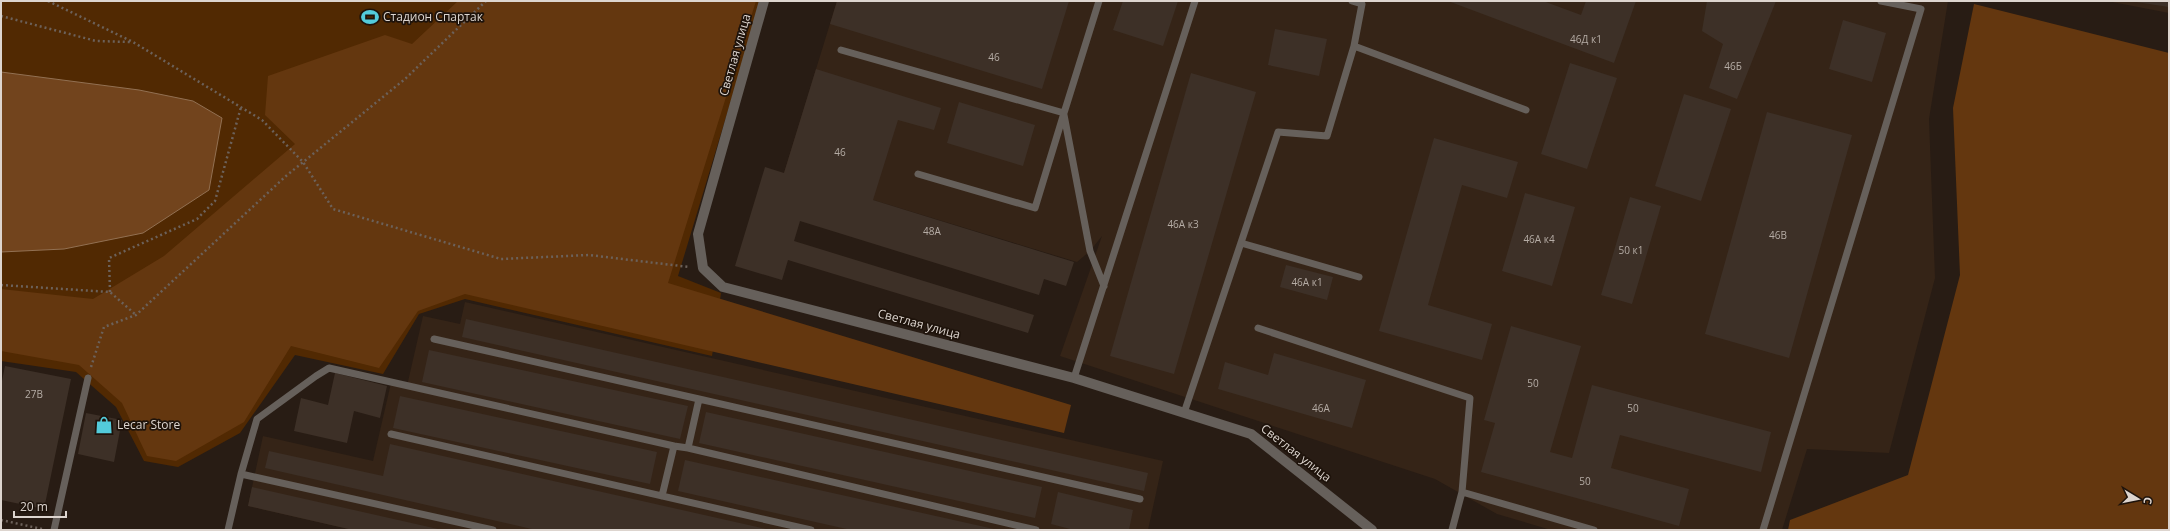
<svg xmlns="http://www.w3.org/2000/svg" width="2170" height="531" font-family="'Open Sans',sans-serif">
  <rect width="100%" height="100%" fill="#281c14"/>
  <!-- built -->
  <path fill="#352417" d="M837 1H1948L1929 119 1935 278 1889 453 1807 449 1782 530H1551L1497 514 1435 479 1060 356 1102 236 1090 251 1077 262 784 173Z
    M2107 1H2169V13Z
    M465 302 1163 461 1148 530H353L248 506 263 436 373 461 391 383 407 386 423 316 460 324Z"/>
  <!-- green -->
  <path fill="#512902" d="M1 1H761L678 276 721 293 712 356 465 299 419 314 383 374 295 355 240 433 178 467 144 461 116 407 76 372 1 361Z"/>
  <!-- forest -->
  <path fill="#64370f" d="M458 1H756L668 283 1071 405 1064 433 465 294 418 311 379 368 291 346 244 422 176 461 147 456 122 403 79 365 1 351V289L93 299 164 256 295 144 265 115 268 76 385 35 412 44Z
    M1974 4 2169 53V530H1788L1790 520 1908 475 1960 275 1953 108Z"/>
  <!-- water -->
  <path fill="#72441d" stroke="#927052" d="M1 72 139 90 193 101 222 118 209 190 143 233 64 249 1 252Z"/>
  <!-- building -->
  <path fill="#3d3027" d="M837 1H1069L1042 89 830 24Z
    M1123 1H1178L1163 46 1113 30Z
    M1448 1H1543L1581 15 1586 1H1636L1614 63Z
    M1707 1H1776L1737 99 1709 88 1723 44 1702 31Z
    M2136 1H2169V7L2136 2Z
    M1843 20 1886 33 1872 82 1829 69Z
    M1275 29 1327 39 1319 76 1268 65Z
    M1570 63 1617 78 1587 169 1541 154Z
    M816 69 941 108 934 130 898 120 873 200 1074 262 1066 286 1044 279 1039 295 800 221 794 241 1034 315 1028 333 788 260 782 280 735 266 765 167 784 173Z
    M1191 73 1256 92 1174 374 1110 356Z
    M1684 94 1731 109 1701 201 1655 186Z
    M959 102 1035 125 1023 166 947 143Z
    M1767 112 1852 135 1789 358 1705 334Z
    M1434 138 1518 162 1507 198 1462 185 1428 305 1492 324 1482 360 1379 331Z
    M1525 193 1575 207 1552 286 1502 271Z
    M1630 197 1661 206 1632 304 1601 295Z
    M1286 265 1333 277 1327 300 1280 287Z
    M466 319 1148 473 1144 491 462 337Z
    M1511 326 1581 346 1550 452 1572 458 1592 385 1771 432 1761 472 1620 435 1611 468 1689 489 1679 526 1481 472 1495 423 1484 420Z
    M429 350 688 406 680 439 422 382Z
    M1274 353 1366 380 1352 428 1218 389 1225 362 1268 375Z
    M5 366 71 379 44 509 1 500V386Z
    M335 373 387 386 380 418 354 411 347 443 294 431 301 398 328 405Z
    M400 396 657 452 650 484 393 428Z
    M706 412 1042 487 1035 518 699 443Z
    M86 413 122 420 114 462 78 454Z
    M390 444 766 529V530H536L265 468 269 451 383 476Z
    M685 460 994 529V530H851L678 491Z
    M252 487 438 529V530H353L248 506Z
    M1058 492 1133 510 1129 530H1074L1051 524Z"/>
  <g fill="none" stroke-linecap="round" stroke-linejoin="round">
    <!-- path -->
    <path stroke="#6c615a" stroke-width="2.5" stroke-dasharray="2 3" stroke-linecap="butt" d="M48 1 133 42 262 120 303 162 333 209 501 259 589 255 689 267
      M1 16 96 41 130 42
      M1 285 110 292 136 315
      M110 292 109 258 197 219 215 201 241 107
      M91 367 104 327 136 315 286 176 405 79 486 1
      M1 520 42 529"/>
    <!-- service -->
    <path stroke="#66605b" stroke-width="7" d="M1352 1 1362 4 1354 46
      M841 50 1064 113 1099 1
      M1064 115 1090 251 1104 286
      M918 174 1035 208 1064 113
      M1241 243 1359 277
      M1258 328 1470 398 1462 492
      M434 339 699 399 688 448 674 446 662 496
      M1074 378 1195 1
      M699 399 1140 499
      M1184 413 1278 132 1327 136 1354 46 1526 110
      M391 434 811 530
      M688 448 1036 530
      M241 474 257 419 316 376 329 368 674 446
      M54 530 88 378
      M228 530 241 474 493 530
      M1452 530 1462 492 1594 530
      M1763 530 1921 9 1881 1"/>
    <!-- minor -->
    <path stroke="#66605b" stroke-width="10" d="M764 1 698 234 703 268 723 287 1074 378 1251 434 1372 530"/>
  </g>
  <!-- icons -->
  <defs>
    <g id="stadium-bare" transform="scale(1.38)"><path d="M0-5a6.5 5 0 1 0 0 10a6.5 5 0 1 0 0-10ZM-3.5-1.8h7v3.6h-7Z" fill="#53cbdb" stroke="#1e130b" stroke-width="2.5" paint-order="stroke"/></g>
    <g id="shop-bare" transform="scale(1.38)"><path d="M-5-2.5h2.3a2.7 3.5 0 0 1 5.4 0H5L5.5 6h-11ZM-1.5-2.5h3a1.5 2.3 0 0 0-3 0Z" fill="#53cbdb" stroke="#1e130b" stroke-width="2.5" paint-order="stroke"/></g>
  </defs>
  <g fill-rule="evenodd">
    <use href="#stadium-bare" x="370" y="17"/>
    <use href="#shop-bare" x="104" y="425"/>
  </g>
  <g text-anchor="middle" stroke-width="3.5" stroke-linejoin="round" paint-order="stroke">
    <!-- number labels -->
    <g font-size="10" fill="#b5aca5">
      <text x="1586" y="43">46Д к1</text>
      <text x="994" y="61">46</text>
      <text x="1733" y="70">46Б</text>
      <text x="840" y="156">46</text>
      <text x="1183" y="228">46А к3</text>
      <text x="932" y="235">48А</text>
      <text x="1778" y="239">46В</text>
      <text x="1539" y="243">46А к4</text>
      <text x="1631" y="254">50 к1</text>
      <text x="1307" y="286">46А к1</text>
      <text x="1533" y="387">50</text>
      <text x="34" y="398">27В</text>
      <text x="1321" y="412">46А</text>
      <text x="1633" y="412">50</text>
      <text x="1585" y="485">50</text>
    </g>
    <!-- poi labels -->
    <g font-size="12" fill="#ddd5cf" stroke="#1e130b" text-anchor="start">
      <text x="383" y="21">Стадион Спартак</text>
      <text x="117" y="429">Lecar Store</text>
    </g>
    <!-- street labels -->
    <g font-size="12" fill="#ddd5cf" stroke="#1e130b">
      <text transform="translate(735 55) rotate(-74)" y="4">Светлая улица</text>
      <text transform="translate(919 324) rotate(15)" y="4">Светлая улица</text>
      <text transform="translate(1296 453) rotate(38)" y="4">Светлая улица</text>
    </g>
  </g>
  <!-- border -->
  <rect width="2170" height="531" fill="none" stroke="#ddd5cf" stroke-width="4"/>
  <!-- north arrow -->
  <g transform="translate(2138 499) rotate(100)" stroke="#1e130b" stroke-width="3" paint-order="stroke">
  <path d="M0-3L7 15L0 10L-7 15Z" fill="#ddd5cf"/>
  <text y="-6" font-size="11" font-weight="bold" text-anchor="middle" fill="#ddd5cf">С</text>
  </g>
  <!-- scale -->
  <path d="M14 511v6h52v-6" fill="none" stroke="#ddd5cf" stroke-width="2"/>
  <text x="20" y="511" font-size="12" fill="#ddd5cf" stroke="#1e130b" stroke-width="3" paint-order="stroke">20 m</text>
</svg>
